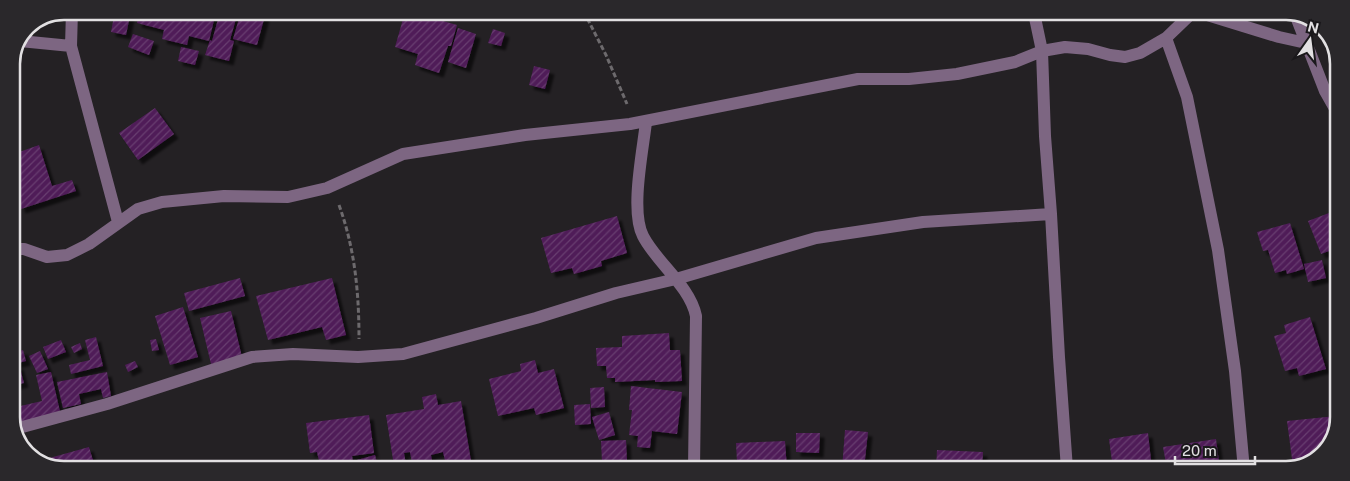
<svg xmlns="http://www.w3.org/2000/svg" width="1350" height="481" font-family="'Public Sans',sans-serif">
  <defs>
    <pattern id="building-hatch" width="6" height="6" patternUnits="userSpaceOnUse" patternTransform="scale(1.25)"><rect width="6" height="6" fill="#4f1d58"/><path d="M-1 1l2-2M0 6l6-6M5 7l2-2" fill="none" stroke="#683e70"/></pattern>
    <filter id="shadow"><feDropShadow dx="4.5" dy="4.5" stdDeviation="1" flood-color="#0009"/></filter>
  </defs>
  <rect width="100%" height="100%" fill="#242124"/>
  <!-- building -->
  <path fill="url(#building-hatch)" filter="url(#shadow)" d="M115 11H131L126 35 111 32Z
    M140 11H173L216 12 209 41 189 36 187 45 162 39 164 30 137 23Z
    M220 12H238L230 40 234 41 229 61 205 55 210 40 212 41Z
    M241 12H266L257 45 233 39Z
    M405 12H431L429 17 457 25 451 46H448L439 73 415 65 418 54 395 47Z
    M458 28 476 34 466 68 448 62Z
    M493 29 505 33 501 46 488 43Z
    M133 34 154 41 149 55 128 47Z
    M181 47 199 51 195 65 178 61Z
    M534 66 550 70 545 89 529 85Z
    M155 108 174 134 138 160 119 133Z
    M39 145 52 186 72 180 76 191 21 209 18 199 11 201V155Z
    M1329 213 1337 233V248L1321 254 1308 221Z
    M617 216 627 253 601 261 602 266 574 274 572 268 551 273 541 238Z
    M1290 223 1304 269 1287 274 1286 270 1275 273 1268 250 1263 251 1257 232Z
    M1322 260 1326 278 1308 282 1304 264Z
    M240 278 245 296 189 311 184 293Z
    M332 278 346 335 326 340 322 327 268 340 256 296Z
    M183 307 198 357 170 365 155 316Z
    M231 311 242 357 211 364 200 318Z
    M1310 317 1326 369 1299 376 1297 368 1285 371 1274 336 1286 333 1284 325Z
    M669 333 670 350H680L682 381 655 382V380L615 382V378H607L606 366H597L596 348 622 347V336Z
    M96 337 103 366 71 374 69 365 90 360 85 340Z
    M156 339 159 350 152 351 150 340Z
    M61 340 66 352 48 359 43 347Z
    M80 343 82 349 74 353 71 347Z
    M23 350 26 361 11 365V353Z
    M40 351 48 369 37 373 29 356Z
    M535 360 538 373 554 369 564 408 536 415 534 408 498 416 489 379 521 371 520 364Z
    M135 361 138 367 128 372 125 365Z
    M19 365 24 383 11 386V367Z
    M51 372 61 416 16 426 12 408 42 401 36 375Z
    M107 372 111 396 103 398 101 389 79 394 81 404 63 408 57 382Z
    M631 386 682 392 677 434 652 431 650 448 637 447 638 436 629 435 632 410H629Z
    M604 387 605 407 591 408 590 388Z
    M436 394 438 405 461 401 471 461 446 465 443 452 431 455 433 467 413 468 410 452 404 453 406 464 394 466 386 415 424 409 422 397Z
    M590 404 591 424 575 425 574 405Z
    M609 412 615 435 599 440 592 417Z
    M369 415 374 453 352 456 353 461 320 465 317 452 310 453 306 423Z
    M1336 416V434L1318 459 1299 465 1298 459H1292L1287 421Z
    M845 430 868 432 864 469H842Z
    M796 433H820L819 453 796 452Z
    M1148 433 1152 469H1113L1109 439Z
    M1216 439 1220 470 1167 469 1163 447Z
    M626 440 627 462H602L601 441Z
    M785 441 787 469H751L750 461 737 462 736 443Z
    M89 447 95 467H48L46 459Z
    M937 450 983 452 982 469H936Z
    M375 455 377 463 359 467 357 460Z
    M488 460 490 468H466L465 464Z"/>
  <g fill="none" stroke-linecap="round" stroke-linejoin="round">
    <!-- path -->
    <path stroke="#6d6a6d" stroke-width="3" stroke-dasharray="5 2.5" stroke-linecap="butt" d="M584 12 606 55 627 104
      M339 205C355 249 359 293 359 339"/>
    <!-- minor -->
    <path stroke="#7d6682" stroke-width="12" d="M72 11 71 46 118 222
      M1034 13 1042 51 1045 136 1051 214 1059 357 1067 469
      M1204 14 1279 37 1306 43
      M1295 14 1325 91 1338 114
      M1166 38 1187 97 1218 250 1235 371 1244 470
      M20 41 71 46
      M646 122C643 150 630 211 643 236 656 262 690 286 696 316L694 468
      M11 249H24L47 257 67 255 89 244 138 209 162 202 224 196 288 197 327 188 403 154 525 135 630 124 858 79H909L957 74 1015 62 1042 51 1065 47 1088 49 1110 55 1125 57 1140 53 1166 38 1191 14
      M15 429 107 404 252 357 293 354 358 357 403 354 536 318 616 293 676 279 816 238 923 222 1051 214"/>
  </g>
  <!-- crop -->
  <path d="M0 0H1350V481H0ZM64 20H1286A44 44 0 0 1 1330 64V417A44 44 0 0 1 1286 461H64A44 44 0 0 1 20 417V64A44 44 0 0 1 64 20Z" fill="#2a282b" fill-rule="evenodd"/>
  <path fill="none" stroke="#e2e0e2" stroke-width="2.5" d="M64 20H1286A44 44 0 0 1 1330 64V417A44 44 0 0 1 1286 461H64A44 44 0 0 1 20 417V64A44 44 0 0 1 64 20Z"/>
  <!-- north arrow -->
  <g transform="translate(1310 40) rotate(14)" stroke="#1a181b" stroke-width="4" paint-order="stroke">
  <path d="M0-4L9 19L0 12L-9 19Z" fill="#e2e0e2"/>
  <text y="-8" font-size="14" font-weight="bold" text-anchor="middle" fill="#e2e0e2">N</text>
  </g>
  <!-- scale -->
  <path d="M1175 456v8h80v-8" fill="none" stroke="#e2e0e2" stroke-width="2.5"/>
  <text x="1182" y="456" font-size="15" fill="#e2e0e2" stroke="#1a181b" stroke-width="4" paint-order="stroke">20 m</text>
</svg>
